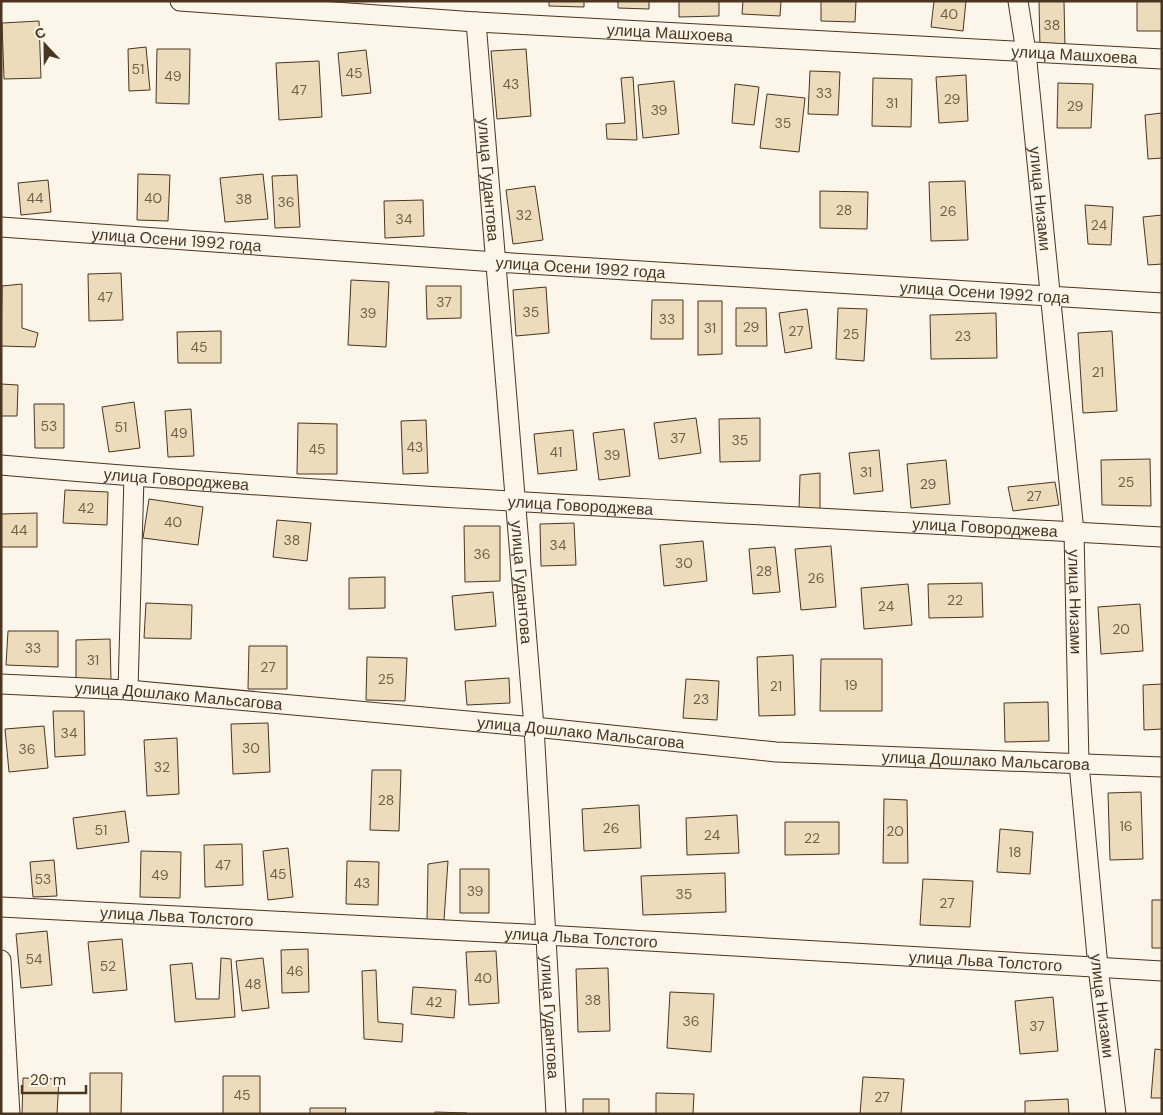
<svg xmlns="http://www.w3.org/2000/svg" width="1163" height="1115" font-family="'DM Sans',sans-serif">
  <rect width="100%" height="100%" fill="#fbf6e9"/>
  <!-- building -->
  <path fill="#ecdcbc" stroke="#4a3520" d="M549 1H584V7L549 6Z
    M618 1H649V9L618 8Z
    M679 1H719V16L679 17Z
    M743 1H781L780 16 742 14Z
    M821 1H856L855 22 821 21Z
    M934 1H966L963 31 931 27Z
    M1039 1H1064L1065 49H1040Z
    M1137 1H1162V31H1137Z
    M39 21 41 78 4 79 2 23Z
    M146 47 150 90 129 91 128 49Z
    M157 49H190L189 104 156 103Z
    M526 49 531 116 497 119 491 51Z
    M366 50 371 93 342 96 338 53Z
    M319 61 322 117 279 120 276 63Z
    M810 71 840 72 838 115 808 114Z
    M966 75 968 121 939 123 936 77Z
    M633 77 637 140 607 139 606 124 625 123 621 78Z
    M873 78 912 79 911 127 872 126Z
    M674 81 679 134 643 138 638 85Z
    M1058 83 1093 84 1091 128H1057Z
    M735 84 759 87 754 125 732 123Z
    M767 94 805 98 799 152 760 148Z
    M1162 113V158L1148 159 1145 115Z
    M138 174 170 175 168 221 137 220Z
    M263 174 268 219 225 222 220 178Z
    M297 175 300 227 275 228 272 176Z
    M48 180 51 212 21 215 18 183Z
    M965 181 968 240 931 241 929 182Z
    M535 186 543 240 513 244 506 190Z
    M820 191 868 192 867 229 820 228Z
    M423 200 424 236 385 238 384 201Z
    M1085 205 1113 207 1111 245 1088 244Z
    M1162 215V264L1148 265 1143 217Z
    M121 273 123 320 89 321 88 274Z
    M351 280 389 282 386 347 348 345Z
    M22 284V328L38 333 35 347 1 346 2 286Z
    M426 286H461V318L427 319Z
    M546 287 549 333 516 336 513 290Z
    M652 300H683V339H651Z
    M698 301H722V354L698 355Z
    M736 308H766L767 346H736Z
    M838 308 867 309 864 361 836 359Z
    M807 309 812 348 785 353 779 313Z
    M996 313 997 358 931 359 930 315Z
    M221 331V363H178L177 332Z
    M1112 331 1117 411 1083 413 1078 333Z
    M1 384 18 385 17 416H1Z
    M134 402 140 448 109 452 102 407Z
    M34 404H64V448H35Z
    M191 409 194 456 168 457 165 411Z
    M696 418 701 453 659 459 654 423Z
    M760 418V461L720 462 719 419Z
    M426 420 428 473 403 474 401 421Z
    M298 423 337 424V474H297Z
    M624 429 630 476 599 480 593 433Z
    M573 430 577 470 538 474 534 434Z
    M879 450 883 491 854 494 849 453Z
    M1150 459 1151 506 1102 505 1101 460Z
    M946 460 950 504 911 508 907 464Z
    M820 473V511L799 510 800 475Z
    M1055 482 1059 505 1013 511 1008 487Z
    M65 490 108 492 107 525 63 523Z
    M149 499 203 507 198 545 143 538Z
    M37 513V547H1V514Z
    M277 520 311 523 307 561 273 557Z
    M574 523 576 565 541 566 540 524Z
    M464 526H500V581L465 582Z
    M703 541 707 581 664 586 660 545Z
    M831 546 836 607 801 610 795 549Z
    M775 547 780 592 753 594 749 549Z
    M385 577V608L349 609V578Z
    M982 583 983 617 929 618 928 584Z
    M908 584 912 625 864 629 861 588Z
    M493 592 496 626 455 630 452 596Z
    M146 603 192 605 191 639 144 638Z
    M1140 604 1143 651 1101 654 1098 607Z
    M8 631H58V667L6 665Z
    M110 639 111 680 76 681V640Z
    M249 646H287V689H248Z
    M793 655 795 715 759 716 757 657Z
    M367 657 407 658 405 701 366 700Z
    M821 659H882V711H820Z
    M509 678 510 703 467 705 465 681Z
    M686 679 719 681 717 720 683 718Z
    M1162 684V729L1144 730 1143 685Z
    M1048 702 1049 741 1005 742 1004 703Z
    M53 711H84L85 755 55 757Z
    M268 723 270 772 233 774 231 724Z
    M44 726 48 768 9 772 5 729Z
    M177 738 179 794 147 796 144 740Z
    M372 770H401L399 831 370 830Z
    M1141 792 1143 859 1110 860 1108 793Z
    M884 799 907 800 908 863H883Z
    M639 805 641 848 584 851 582 809Z
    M125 811 129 842 77 849 73 818Z
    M737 815 739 853 687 855 686 818Z
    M785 822H839V854L785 855Z
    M1000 829 1033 832 1030 874 997 872Z
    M242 844 243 885 205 887 204 845Z
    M288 848 293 897 268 900 263 851Z
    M141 851 181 852 180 898 140 897Z
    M54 860 57 896 33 897 30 862Z
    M347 861 379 862 378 905 346 904Z
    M448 861 444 920 427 921 428 864Z
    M460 869H489V913H460Z
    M725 873 726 912 643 915 641 876Z
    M923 879 973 881 970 927 920 925Z
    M1152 900H1162V948H1152Z
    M47 931 52 985 21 988 16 934Z
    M122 939 127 990 93 993 88 942Z
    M308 949 309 992 282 993 281 950Z
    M496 951 499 1003 469 1005 466 952Z
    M221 958 231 959 235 1017 175 1022 170 965 192 963 196 999H219Z
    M263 958 269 1008 242 1011 236 961Z
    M608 968 610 1031 578 1032 576 969Z
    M376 970 378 1022 403 1024 402 1042 364 1039 362 971Z
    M413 987 456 990 454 1018 411 1014Z
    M670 992 714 994 711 1052 667 1048Z
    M1053 997 1058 1051 1020 1054 1015 1001Z
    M1155 1049 1162 1050V1098H1151Z
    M90 1073H122L121 1114H90Z
    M223 1076H260V1114H223Z
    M863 1077 904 1079 901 1114H860Z
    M23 1078 59 1079 57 1114H22Z
    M656 1093 694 1094 693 1114H656Z
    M583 1099H609V1114H583Z
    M1068 1099 1069 1114H1025V1101Z
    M310 1108H346L345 1114H310Z
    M435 1112 467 1113V1114H435Z"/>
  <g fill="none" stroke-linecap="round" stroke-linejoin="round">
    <!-- street casing -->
    <g stroke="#4a3520" stroke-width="21">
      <g id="street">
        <path id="s1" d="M180 1 476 22 1162 59"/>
        <path id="s2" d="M1018 1 1026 52 1074 532 1079 764 1098 967 1116 1114"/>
        <path id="s3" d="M476 22 534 727 556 1114"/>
        <path id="s4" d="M1 227 496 262 1162 303"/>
        <path id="s5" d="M1 465C387 499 775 514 1162 537"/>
        <path id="s6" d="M1 684 128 690 534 727 776 752 1162 767"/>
        <path d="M128 690 134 477"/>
        <path id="s7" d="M1 907 545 935 1162 971"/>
        <path d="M1 960 10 1114"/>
      </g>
    </g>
    <!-- street -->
    <use href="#street" stroke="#fbf6e9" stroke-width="19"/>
  </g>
  <g text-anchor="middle" stroke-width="4" stroke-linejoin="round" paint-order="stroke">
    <!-- number labels -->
    <g font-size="14" fill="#725f47">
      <text x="949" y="19">40</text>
      <text x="1052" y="30">38</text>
      <text x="138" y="74">51</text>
      <text x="354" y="78">45</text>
      <text x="173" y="81">49</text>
      <text x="511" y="89">43</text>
      <text x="299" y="95">47</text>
      <text x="824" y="98">33</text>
      <text x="952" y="104">29</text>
      <text x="892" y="108">31</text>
      <text x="1075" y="111">29</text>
      <text x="659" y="115">39</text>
      <text x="783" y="128">35</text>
      <text x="35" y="203">44</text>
      <text x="153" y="203">40</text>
      <text x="244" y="204">38</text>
      <text x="286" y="207">36</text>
      <text x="844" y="215">28</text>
      <text x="948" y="216">26</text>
      <text x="524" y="220">32</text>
      <text x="404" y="224">34</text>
      <text x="1099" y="230">24</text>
      <text x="105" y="302">47</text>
      <text x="444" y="307">37</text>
      <text x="531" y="317">35</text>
      <text x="368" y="318">39</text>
      <text x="667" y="324">33</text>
      <text x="751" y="332">29</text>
      <text x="710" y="333">31</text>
      <text x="796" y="336">27</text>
      <text x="851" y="339">25</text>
      <text x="963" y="341">23</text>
      <text x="199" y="352">45</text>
      <text x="1098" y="377">21</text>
      <text x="49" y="431">53</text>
      <text x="121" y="432">51</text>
      <text x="179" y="438">49</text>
      <text x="678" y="443">37</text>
      <text x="740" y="445">35</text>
      <text x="415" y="452">43</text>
      <text x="317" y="454">45</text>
      <text x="556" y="457">41</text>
      <text x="612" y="460">39</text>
      <text x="866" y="477">31</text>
      <text x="1126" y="487">25</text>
      <text x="928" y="489">29</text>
      <text x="1034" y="501">27</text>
      <text x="86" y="513">42</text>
      <text x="173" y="527">40</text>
      <text x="19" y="535">44</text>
      <text x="292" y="545">38</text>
      <text x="558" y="550">34</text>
      <text x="482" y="559">36</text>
      <text x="684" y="568">30</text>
      <text x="764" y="576">28</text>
      <text x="816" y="583">26</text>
      <text x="955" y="605">22</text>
      <text x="886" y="611">24</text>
      <text x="1121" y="634">20</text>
      <text x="33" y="653">33</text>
      <text x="93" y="665">31</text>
      <text x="268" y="672">27</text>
      <text x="386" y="684">25</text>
      <text x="851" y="690">19</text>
      <text x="776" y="691">21</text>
      <text x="701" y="704">23</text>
      <text x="69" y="738">34</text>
      <text x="251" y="753">30</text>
      <text x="27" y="754">36</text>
      <text x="162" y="772">32</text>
      <text x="386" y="805">28</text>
      <text x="1126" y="831">16</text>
      <text x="611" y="833">26</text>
      <text x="101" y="835">51</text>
      <text x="895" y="836">20</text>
      <text x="712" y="840">24</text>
      <text x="812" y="843">22</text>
      <text x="1015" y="857">18</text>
      <text x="223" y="870">47</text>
      <text x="278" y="879">45</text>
      <text x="160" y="880">49</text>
      <text x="43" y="884">53</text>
      <text x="362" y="888">43</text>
      <text x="475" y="896">39</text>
      <text x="684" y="899">35</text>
      <text x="947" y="908">27</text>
      <text x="34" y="964">54</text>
      <text x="108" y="971">52</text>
      <text x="295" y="976">46</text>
      <text x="483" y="983">40</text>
      <text x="253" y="989">48</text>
      <text x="593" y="1005">38</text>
      <text x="434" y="1007">42</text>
      <text x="691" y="1026">36</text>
      <text x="1037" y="1031">37</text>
      <text x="242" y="1100">45</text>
      <text x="882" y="1102">27</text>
    </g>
    <!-- street labels -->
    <g font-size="16" fill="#4a3520" stroke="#fbf6e9">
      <text dy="6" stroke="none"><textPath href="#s1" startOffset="491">улица Машхоева</textPath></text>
      <text dy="6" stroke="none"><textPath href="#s1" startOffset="896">улица Машхоева</textPath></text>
      <text dy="6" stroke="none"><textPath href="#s3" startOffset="158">улица Гудантова</textPath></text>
      <text dy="6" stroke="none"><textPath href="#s2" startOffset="199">улица Низами</textPath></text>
      <text dy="6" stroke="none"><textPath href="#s4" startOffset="176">улица Осени 1992 года</textPath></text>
      <text dy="6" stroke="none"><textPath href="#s4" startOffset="581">улица Осени 1992 года</textPath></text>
      <text dy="6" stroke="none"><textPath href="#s4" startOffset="986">улица Осени 1992 года</textPath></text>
      <text dy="6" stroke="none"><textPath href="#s5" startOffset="176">улица Говороджева</textPath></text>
      <text dy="6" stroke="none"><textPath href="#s5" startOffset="581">улица Говороджева</textPath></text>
      <text dy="6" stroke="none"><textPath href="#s5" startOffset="986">улица Говороджева</textPath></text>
      <text dy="6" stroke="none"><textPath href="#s3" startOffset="562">улица Гудантова</textPath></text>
      <text dy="6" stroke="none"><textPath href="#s2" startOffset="604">улица Низами</textPath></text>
      <text dy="6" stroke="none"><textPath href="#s6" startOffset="178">улица Дошлако Мальсагова</textPath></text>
      <text dy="6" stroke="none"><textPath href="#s6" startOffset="582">улица Дошлако Мальсагова</textPath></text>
      <text dy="6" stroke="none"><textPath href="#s6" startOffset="988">улица Дошлако Мальсагова</textPath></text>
      <text dy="6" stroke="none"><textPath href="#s7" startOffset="176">улица Льва Толстого</textPath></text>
      <text dy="6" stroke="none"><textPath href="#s7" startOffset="581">улица Льва Толстого</textPath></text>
      <text dy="6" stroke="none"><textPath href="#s7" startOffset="986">улица Льва Толстого</textPath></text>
      <text dy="6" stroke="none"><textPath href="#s2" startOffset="1009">улица Низами</textPath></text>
      <text dy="6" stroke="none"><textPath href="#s3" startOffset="998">улица Гудантова</textPath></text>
    </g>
  </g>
  <!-- border -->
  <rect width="1163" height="1115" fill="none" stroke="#4a3520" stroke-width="5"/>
  <!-- north arrow -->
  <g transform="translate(45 45) rotate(338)" stroke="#fbf6e9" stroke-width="4" paint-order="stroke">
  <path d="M0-4L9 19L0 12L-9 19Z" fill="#4a3520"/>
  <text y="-8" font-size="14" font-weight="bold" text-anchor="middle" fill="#4a3520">С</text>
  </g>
  <!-- scale -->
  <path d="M22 1085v8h64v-8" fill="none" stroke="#4a3520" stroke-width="2.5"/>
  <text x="30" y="1085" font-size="15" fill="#4a3520" stroke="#fbf6e9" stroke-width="4" paint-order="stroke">20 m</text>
</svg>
